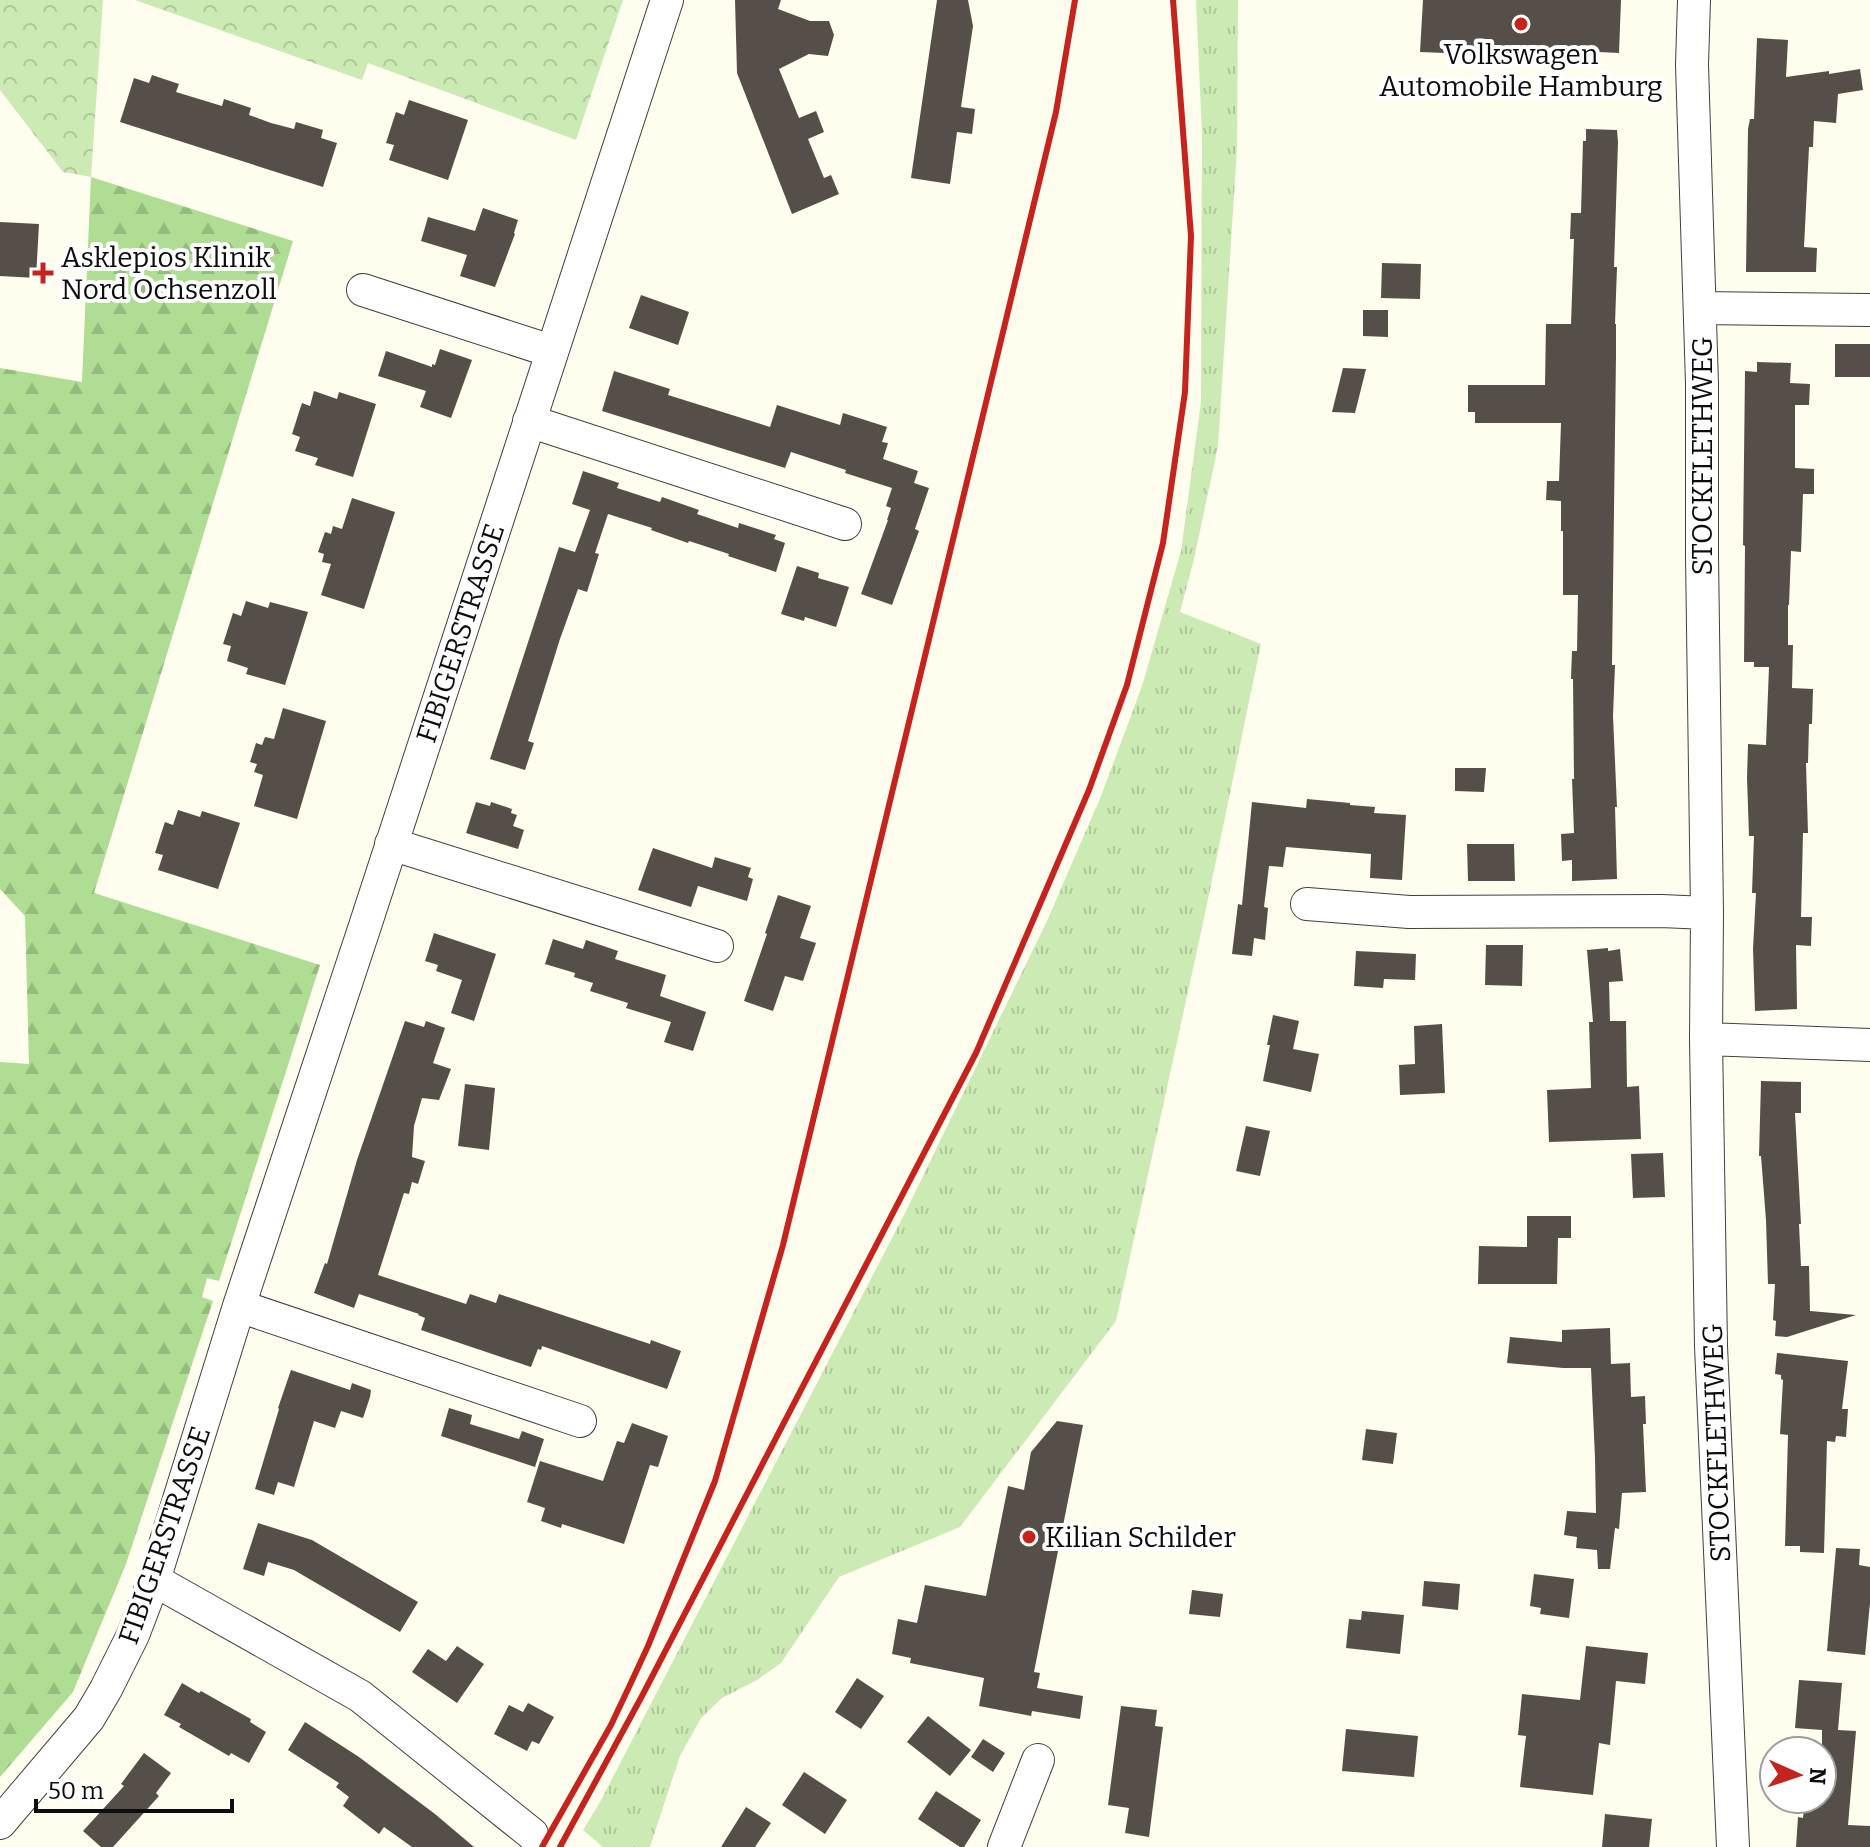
<svg xmlns="http://www.w3.org/2000/svg" width="1870" height="1847" font-family="Bitter,serif">
  <defs>
    <pattern id="grass-tufts" width="24" height="20" patternUnits="userSpaceOnUse" patternTransform="scale(2)"><rect width="24" height="20" fill="#ccebb4"/><path d="M3 7l-1-3M5 7V3M7 7l1-3M15 17l-1-3M17 17v-4M19 17l1-3" fill="none" stroke="#aec89a"/></pattern>
    <pattern id="forest-firs" width="22" height="20" patternUnits="userSpaceOnUse" patternTransform="scale(2)"><rect width="22" height="20" fill="#aedd93"/><path d="M5 1l3.5 6h-7zM16 11l3.5 6h-7z" fill="#94bc7e"/></pattern>
    <pattern id="park-crowns" width="20" height="18" patternUnits="userSpaceOnUse" patternTransform="scale(2)"><rect width="20" height="18" fill="#ccebb4"/><path d="M2 6a3 3 0 1 1 6 0M12 15a3 3 0 1 1 6 0" fill="none" stroke="#aec89a"/></pattern>
  </defs>
  <rect width="100%" height="100%" fill="#fffded"/>
  <!-- grass -->
  <path fill="url(#grass-tufts)" d="M1196 0H1238L1237 148 1218 446 1194 559 1180 612 1261 644 1203 923 1116 1321 960 1527 839 1577 781 1663 757 1680 722 1698 701 1718 680 1756 650 1847H603L583 1830 600 1802 905 1213 1047 921 1101 796 1142 686 1181 551 1201 402 1202 134Z"/>
  <!-- forest -->
  <path fill="url(#forest-firs)" d="M91 177 293 241 94 893 320 965 219 1281 207 1278 202 1297 213 1301 126 1564 73 1692 0 1777V1062L29 1064 25 916 0 889V368L82 382Z"/>
  <!-- park -->
  <path fill="url(#park-crowns)" d="M0 0H103L91 177 63 172 0 90Z
    M135 0H623L576 140 368 63 362 80Z"/>
  <!-- building -->
  <path fill="#564f49" d="M735 0H781L778 9 810 21H829L834 35 828 56 809 54 779 69 799 118 816 111 824 132 808 139 824 178 831 175 839 194 792 214 737 73Z
    M937 0H968L973 26 961 107 975 109 972 134 957 132 950 184 911 178Z
    M1423 0H1621L1619 53 1498 47 1497 55 1420 52Z
    M1757 38 1788 40 1786 77 1829 71V74L1860 69 1863 90 1838 94 1836 123 1814 121 1813 147H1809L1804 247 1817 248 1816 272H1746L1748 129 1750 119H1754Z
    M152 75 179 84 176 92 222 106 224 99 251 108 249 115 271 123 294 129 296 122 323 130 321 138 337 143 323 187 120 122 134 78 149 83Z
    M409 100 468 120 448 180 389 160 394 145 386 143 393 121 396 112 404 115Z
    M1586 129 1617 130 1618 142 1614 267H1617L1615 324H1616V356L1612 665H1615L1613 716 1617 807H1615L1617 879 1572 881V860L1562 861 1561 834 1574 833 1572 779H1574L1573 679H1571L1572 651H1577L1578 595H1563V531H1561V501L1546 500 1547 481H1559L1561 423H1475V412H1468V385H1545L1546 324H1571L1574 239H1570L1571 213H1581L1583 141H1586Z
    M483 208 518 220 514 233 515 234 495 287 460 276 467 255 421 241 428 217 475 231Z
    M0 222 39 224 36 278 0 276Z
    M1382 263 1421 264 1420 299 1381 298Z
    M641 295 689 312 678 345 629 328Z
    M1363 310H1388V337L1363 336Z
    M1835 344H1870V377H1835Z
    M440 349 472 360 451 418 420 407 426 391 378 376 386 351 432 367V364L435 365Z
    M1757 362 1791 363 1790 383 1810 384 1809 405H1795V468L1814 469V494H1803L1801 552 1791 551 1789 605H1788V645H1793L1792 688 1813 689 1812 724H1809L1808 763H1806L1808 833H1803L1801 917H1812L1811 946 1796 945 1797 1009 1755 1011 1753 949 1756 893H1752L1754 836H1749L1747 778 1748 744 1766 745 1769 667H1754V662H1744L1745 546 1743 545 1745 371 1757 372Z
    M1343 368 1366 369 1355 413 1332 412Z
    M614 371 670 389 668 395 770 427 777 405 840 425 843 413 887 427 882 442 888 443 883 459 918 471 914 483 929 488 915 529 919 531 892 605 861 594 888 520H887L891 508 886 506 892 488 845 473 846 470 791 452 785 468 602 411Z
    M314 391 337 399 339 392 376 404 353 477 315 465 318 458 295 451 300 437 292 434 299 412 302 403 310 406Z
    M583 471 619 483 617 488 660 502 662 497 699 510 697 514 738 528 739 523 776 535 774 539 785 543 776 572 728 556 729 554 689 541 688 543 651 530 652 528 608 514 595 553 599 554 587 592 578 589 560 639 528 741 534 743 525 770 490 759 559 547 575 552 590 510 572 504Z
    M352 498 395 512 364 609 321 595 331 564 322 562 324 554 318 552 325 532 331 534 333 526 342 529Z
    M797 566 819 573 818 578 849 587 836 627 805 617 804 621 781 614Z
    M246 601 268 608 270 602 308 612 285 685 246 674 248 668 227 661 231 646 223 644 233 613 241 616Z
    M283 708 326 721 297 819 254 806 263 775 254 772 257 764 250 762 256 743 262 745 265 737 274 739Z
    M1455 768H1486L1484 792 1455 791Z
    M1307 799 1350 803V805L1375 807 1374 813 1406 815 1402 880 1370 878 1371 854 1286 847 1283 867 1269 866 1264 907 1268 908 1265 940 1254 938 1252 956 1232 954 1238 904 1242 905 1252 802 1306 808Z
    M476 802 490 806 491 802 512 809 511 813 517 815 513 826 524 830 518 849 466 833Z
    M178 810 200 817 202 811 240 823 218 889 158 870 163 855 155 853 161 834 165 822 173 825Z
    M1467 844H1514L1515 881H1468Z
    M653 848 712 868 715 857 751 868 748 877 753 879 747 901 698 886 691 907 638 890Z
    M778 895 811 906 800 938 816 943 803 981 785 976 773 1011 744 1001 767 934 765 933Z
    M434 933 496 954 474 1021 451 1013 462 980 436 971 438 965 425 961Z
    M553 939 583 949 586 940 618 951 615 959 666 975 660 996 706 1012 693 1051 664 1042 671 1022 626 1008 628 1003 590 991 593 983 574 977 575 973 545 964Z
    M1486 945H1523L1522 986 1485 985Z
    M1608 948V951L1620 949 1623 981 1609 982 1610 1021H1626L1627 1087 1639 1086 1641 1139 1549 1142 1547 1090 1591 1088 1589 1022H1593L1587 950Z
    M1356 951 1416 954 1415 980 1384 979 1383 988 1354 986Z
    M1273 1015 1299 1021 1293 1049 1319 1054 1311 1092 1263 1081 1270 1045H1267Z
    M405 1021 424 1027 426 1021 445 1028 433 1063 451 1069 439 1100 422 1098 414 1126 412 1157 425 1161 418 1184 412 1182 409 1194 404 1193 378 1275 466 1304 470 1294 496 1303 499 1294 650 1344 651 1340 681 1351 667 1389 542 1346 541 1350 538 1349 531 1367 421 1330 425 1318 418 1315 419 1314 359 1294 354 1308 314 1293 325 1263 327 1264 357 1160Z
    M1442 1024 1445 1093 1400 1095 1399 1065 1415 1064 1414 1026Z
    M1761 1081 1801 1082V1113H1795L1801 1224H1799L1801 1266H1809L1810 1311 1856 1315 1787 1337 1775 1336 1776 1321 1773 1320 1775 1284H1768L1766 1220 1761 1156H1759Z
    M465 1084 495 1088 489 1150 458 1146Z
    M1246 1126 1270 1131 1260 1176 1236 1171Z
    M1663 1153 1665 1197 1633 1198 1631 1154Z
    M1527 1216H1571V1238H1558L1557 1284H1478L1479 1246 1527 1247Z
    M1610 1328 1611 1364 1630 1363 1631 1397 1645 1396 1646 1424H1643L1646 1492 1622 1493 1619 1529 1615 1528 1610 1569H1598L1597 1550 1576 1548 1577 1537 1564 1535 1567 1511 1596 1513 1595 1458 1591 1368H1563L1507 1363 1510 1337 1562 1342V1330Z
    M1777 1353 1848 1361 1842 1409H1848L1846 1437 1836 1436 1835 1442 1827 1441 1824 1553 1800 1552V1546H1785L1788 1435 1780 1434 1783 1380 1781 1379V1375L1775 1374Z
    M291 1370 350 1390 352 1383 371 1390 370 1397 363 1418 341 1411 335 1428 314 1421 294 1487 278 1482 274 1495 255 1489 279 1409 278 1408Z
    M449 1408 472 1415 470 1424 519 1439 522 1431 544 1439 535 1467 441 1436Z
    M1057 1421 1083 1425 1034 1672 1040 1673 1037 1688 1083 1696 1080 1719 1032 1711 1031 1716 979 1706 984 1678 910 1663 911 1658 892 1654 898 1619 917 1623 925 1585 986 1596 1008 1486 1024 1490 1031 1452Z
    M632 1423 668 1436 658 1467 650 1465 624 1544 562 1524 561 1528 541 1521 545 1508 527 1502 540 1461 603 1481 617 1441 624 1443Z
    M1366 1429 1397 1433 1393 1464 1362 1460Z
    M258 1523 312 1540 418 1602 400 1632 294 1570 268 1562 264 1576 243 1569Z
    M1836 1548 1860 1549 1859 1565 1870 1567V1603L1865 1655 1827 1651Z
    M1534 1574 1574 1579 1569 1618 1540 1614 1541 1608 1530 1606Z
    M1424 1581 1460 1584 1458 1610 1422 1606Z
    M1192 1590 1223 1594 1220 1617 1189 1614Z
    M1362 1611 1404 1615 1400 1654 1346 1648 1349 1619 1361 1620Z
    M457 1646 484 1664 457 1703 412 1672 428 1649 446 1661Z
    M1586 1646 1648 1653 1645 1684 1616 1681 1610 1745 1599 1743 1593 1795 1520 1787 1526 1736 1518 1735 1522 1694 1580 1700Z
    M857 1678 884 1696 861 1729 835 1712Z
    M1799 1680 1842 1683 1838 1730 1856 1731 1848 1825 1870 1826V1847H1796L1798 1817 1803 1818 1804 1809 1814 1810 1815 1799H1822V1730L1795 1728Z
    M182 1683 199 1693 201 1691 224 1704 251 1719 250 1722 266 1732 249 1763 231 1753 229 1756 179 1727 181 1724 164 1715Z
    M528 1703 554 1717 539 1744 532 1741 527 1751 494 1734 509 1705 523 1712Z
    M1121 1706 1157 1710 1155 1726 1163 1727 1149 1837 1125 1833 1129 1808 1108 1805Z
    M928 1716 971 1750 950 1776 907 1742Z
    M305 1722 359 1757 435 1814 474 1847H412L384 1827 379 1834 343 1806 349 1797 336 1787 339 1783 288 1750Z
    M1346 1729 1418 1736 1414 1777 1342 1771Z
    M983 1739 1005 1753 993 1772 971 1757Z
    M144 1753 171 1773 156 1793 159 1796 113 1847H101L83 1831 124 1786 121 1784Z
    M804 1772 847 1800 825 1834 782 1805Z
    M936 1791 981 1820 964 1847H960L918 1819Z
    M746 1807 771 1823 755 1847H721Z
    M1605 1814 1652 1819 1649 1847H1602Z"/>
  <g fill="none" stroke-linecap="round" stroke-linejoin="round">
    <!-- minor casing -->
    <g stroke="#404040" stroke-width="34">
      <path id="minor" d="M1694 0 1692 65 1702 384V556L1707 913 1706 1039 1711 1346 1733 1847
        M363 290 551 351
        M1701 308 1870 310
        M529 421 845 524
        M391 844 717 946
        M1307 904 1409 912 1661 911 1707 913
        M1706 1039 1870 1045
        M239 1306 580 1421
        M154 1580 360 1696 532 1834
        M0 1823 89 1718 106 1689 133 1635 154 1580 239 1306 364 929 667 0
        M1004 1847 1038 1760"/>
    </g>
    <!-- minor -->
    <use href="#minor" stroke="#fff" stroke-width="32"/>
    <!-- rail -->
    <path stroke="#c4231e" stroke-width="6" d="M542 1847 611 1725 629 1687 648 1646 715 1481 783 1245 1056 112 1075 0
      M560 1847 642 1696 976 1053 1089 790 1127 685 1163 543 1185 392 1191 236 1173 0"/>
  </g>
  <!-- markers -->
  <g fill="#c4231e" stroke="#fff" stroke-width="3">
    <circle cx="1521" cy="24" r="8"/>
    <path d="M39 261h8v8h8v8h-8v8h-8v-8h-8v-8h8z"/>
    <circle cx="1029" cy="1537" r="8"/>
  </g>
  <g text-anchor="middle" stroke-width="8" stroke-linejoin="round" paint-order="stroke">
    <!-- poi labels -->
    <g font-size="28" fill="#0d0d0d" stroke="#fff" text-anchor="start">
      <text x="1521" y="64" text-anchor="middle">Volkswagen<tspan x="1521" dy="32">Automobile Hamburg</tspan></text>
      <text x="61" y="267">Asklepios Klinik<tspan x="61" dy="32">Nord Ochsenzoll</tspan></text>
      <text x="1045" y="1547">Kilian Schilder</text>
    </g>
    <!-- street labels -->
    <g font-size="28" fill="#0d0d0d" stroke="#fff">
      <text transform="translate(1702 456) rotate(-90)" y="10">STOCKFLETHWEG</text>
      <text transform="translate(460 633) rotate(-72)" y="10">FIBIGERSTRASSE</text>
      <text transform="translate(1716 1443) rotate(-92)" y="10">STOCKFLETHWEG</text>
      <text transform="translate(164 1535) rotate(-71)" y="10">FIBIGERSTRASSE</text>
    </g>
  </g>
  <!-- north arrow -->
  <g transform="translate(1798 1775) rotate(93)"><circle r="38" fill="#ffffff" stroke="#9e9e9e" stroke-width="2"/>
  <path d="M0-6L14 30L0 20L-14 30Z" fill="#c4231e"/>
  <text y="-12" font-size="22" font-weight="bold" text-anchor="middle" fill="#0d0d0d">N</text>
  </g>
  <!-- scale -->
  <path d="M36 1799v12h196v-12" fill="none" stroke="#0d0d0d" stroke-width="4"/>
  <text x="48" y="1799" font-size="24" fill="#0d0d0d" stroke="#ffffff" stroke-width="6" paint-order="stroke">50 m</text>
</svg>
